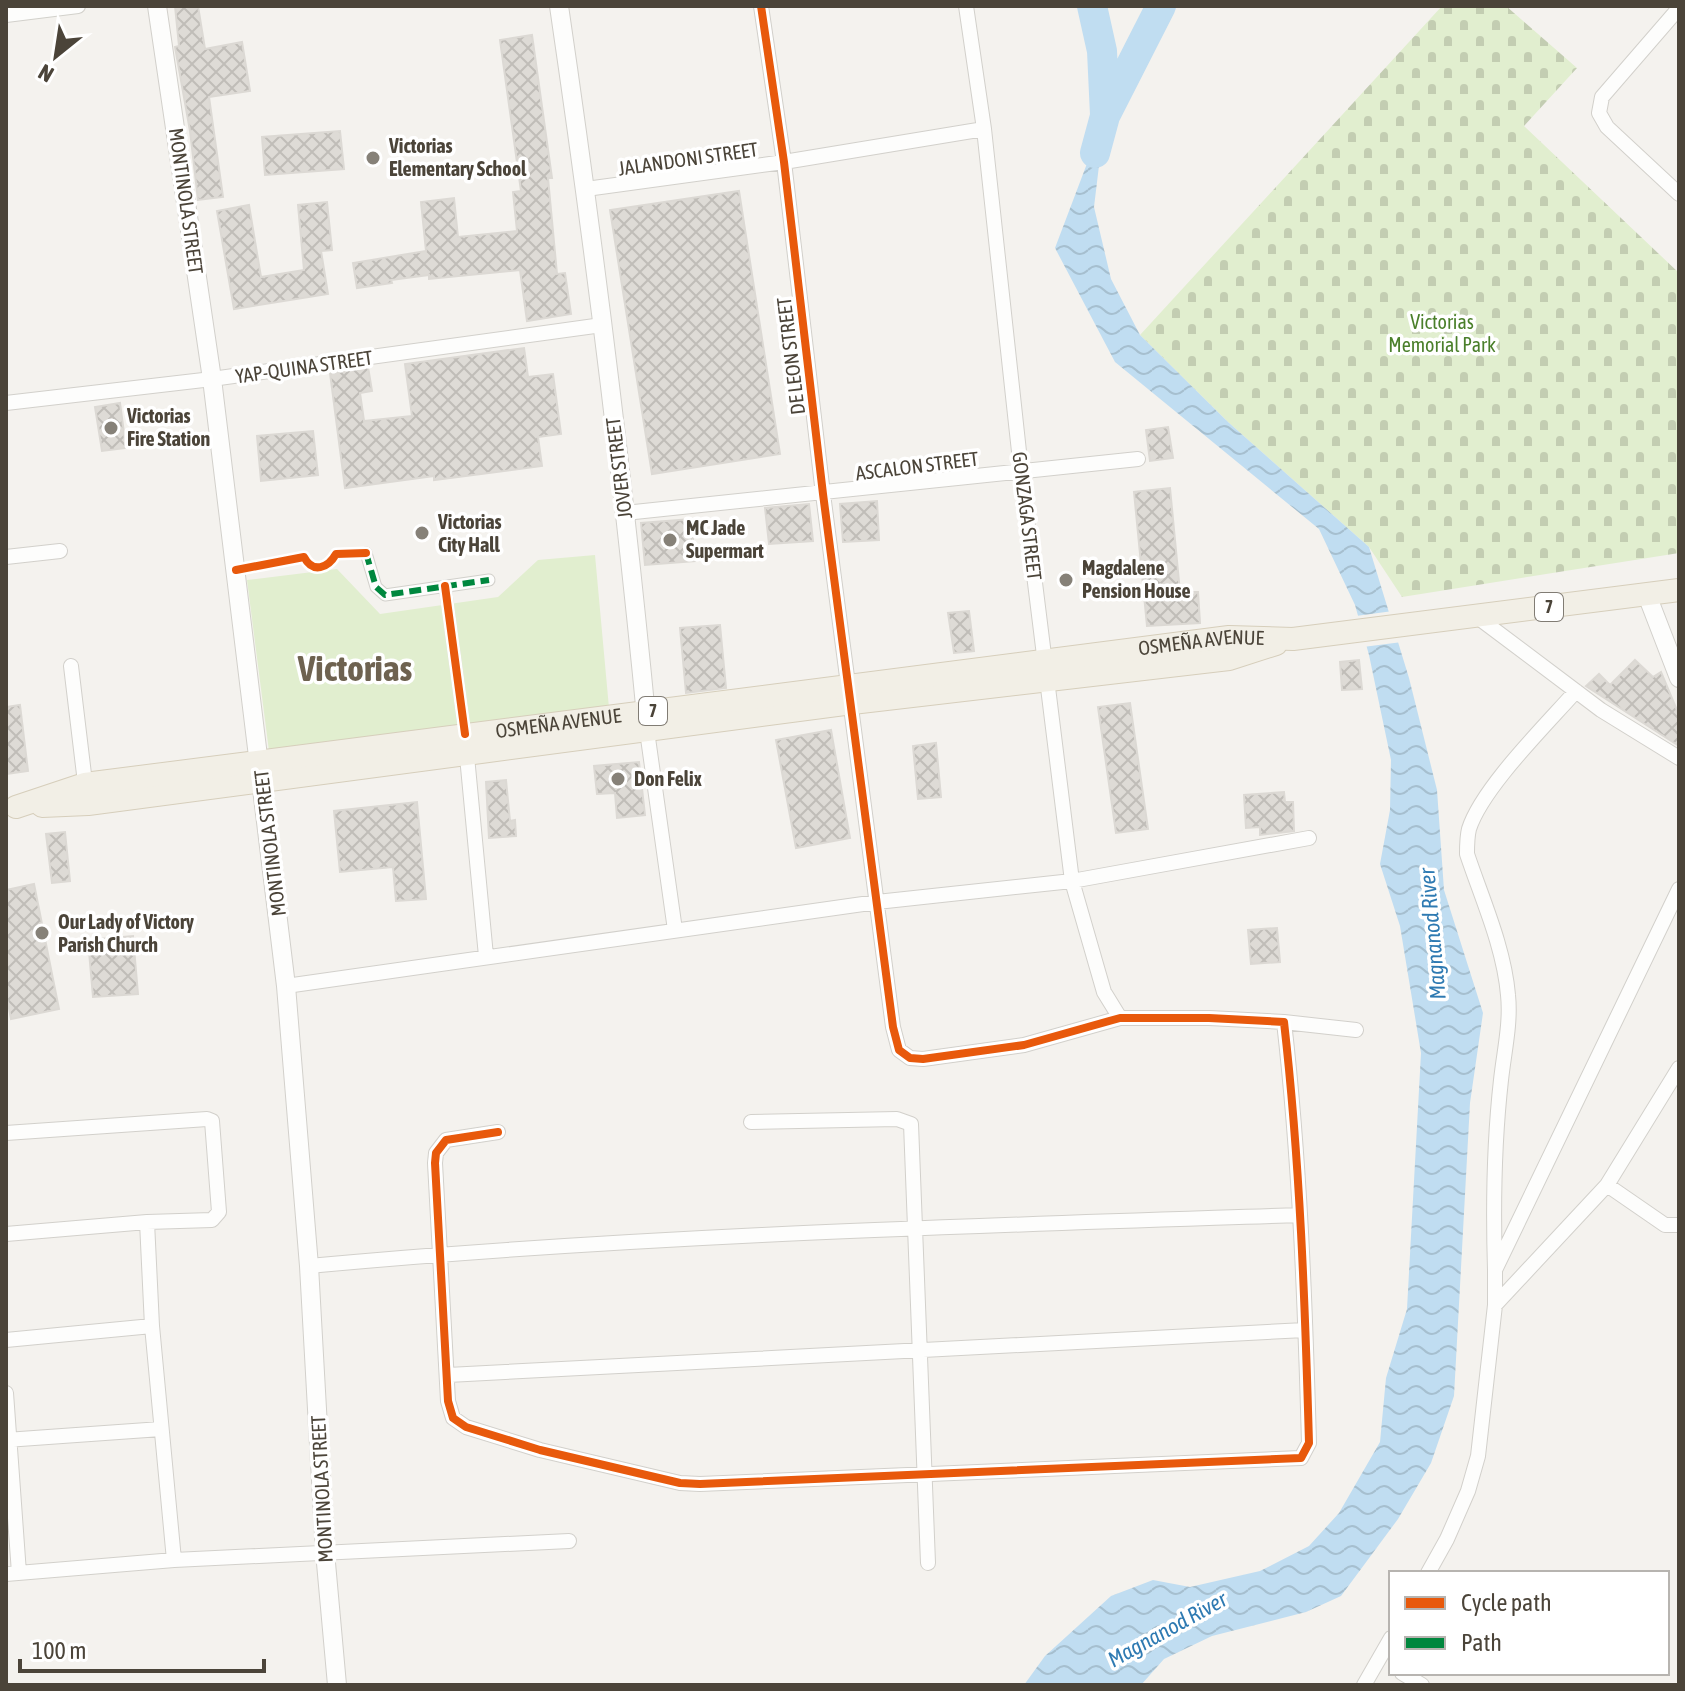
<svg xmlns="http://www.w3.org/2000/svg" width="1685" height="1691" font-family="'Asap Condensed',sans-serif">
  <defs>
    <pattern id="cemetery-stones" width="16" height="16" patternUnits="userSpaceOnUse" patternTransform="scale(2)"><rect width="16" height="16" fill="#e1eecf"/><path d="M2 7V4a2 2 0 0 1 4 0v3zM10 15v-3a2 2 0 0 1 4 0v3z" fill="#c3cdb2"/></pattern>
    <pattern id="water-waves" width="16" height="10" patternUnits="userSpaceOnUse" patternTransform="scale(2)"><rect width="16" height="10" fill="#c0ddf1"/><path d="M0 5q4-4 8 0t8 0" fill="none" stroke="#a6bfcf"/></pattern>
    <pattern id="building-cross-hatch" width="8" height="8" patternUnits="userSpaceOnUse" patternTransform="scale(2)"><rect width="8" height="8" fill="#dedbd6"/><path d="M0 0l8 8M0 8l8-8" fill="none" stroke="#c0bdb8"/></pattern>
  </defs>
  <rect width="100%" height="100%" fill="#f4f2ee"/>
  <!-- green -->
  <path fill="#e1eecf" d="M595 555 609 708 269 751 247 580 337 569 380 614 498 597 538 560Z"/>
  <!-- cemetery -->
  <path fill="url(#cemetery-stones)" d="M1442 6H1506L1577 68 1524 126 1679 273V553L1402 597 1369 547 1228 422 1140 335Z"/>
  <!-- water -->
  <path fill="url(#water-waves)" d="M1105 116 1094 207 1111 279 1140 335 1228 422 1369 547 1409 678 1437 790 1444 890 1483 1013 1470 1103 1454 1396 1431 1463 1398 1519 1341 1596 1306 1612 1212 1636 1164 1659 1141 1685H1024L1045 1656 1111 1596 1153 1580 1190 1587 1260 1571 1309 1546 1339 1513 1380 1442 1386 1378 1407 1309 1421 1053 1400 926 1380 864 1390 810 1391 760 1369 655 1355 605 1319 529 1115 362 1055 248Z"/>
  <!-- pier -->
  <path fill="#f4f2ee" d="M1393 611 1402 642 1363 647 1356 616Z"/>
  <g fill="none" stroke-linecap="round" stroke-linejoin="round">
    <!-- river -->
    <path stroke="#c0ddf1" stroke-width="30" d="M1092 6 1102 51 1105 115
      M1095 153 1105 116 1161 6"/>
  </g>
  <!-- building -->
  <path fill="url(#building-cross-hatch)" stroke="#dcd9d4" stroke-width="2" d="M175 6H198L205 49 242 42 250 91 209 97 223 197 198 200 190 131 175 47 179 46Z
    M532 35 552 178H548L557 274 565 273 571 314 527 321 520 270 429 279V275L391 280 392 283 357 288 353 263 426 251 421 202 454 198 458 237 517 231 513 192 521 191 500 40Z
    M340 131 344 169 265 175 262 137Z
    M739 191 780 454 652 474 610 210Z
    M327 202 332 250 321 251 328 294 234 309 217 211 249 205 261 277 304 270 298 205Z
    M524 348 528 377 553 374 561 434 538 437 542 466 434 480V476L345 488 330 373 368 367 372 391 360 393 364 421 412 416 405 364Z
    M120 403 126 448 102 451 95 407Z
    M1168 427 1173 458 1150 461 1146 430Z
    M313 431 318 475 261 481 257 436Z
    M1170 488 1180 592H1198L1200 623 1147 626 1134 492Z
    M877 501 879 540 843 542 840 504Z
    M809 504 813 541 769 544 765 508Z
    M691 519 695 561 645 565 641 523Z
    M969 611 974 651 954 653 948 613Z
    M720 625 726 688 686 693 680 628Z
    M1359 660 1362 689 1342 690 1340 662Z
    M1635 660 1653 677 1661 672 1679 715V746L1586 686 1599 674 1610 685Z
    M1130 703 1148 829 1116 833 1098 707Z
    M20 705 28 771 6 774V707Z
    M831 730 850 838 796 848 776 740Z
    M936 743 941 797 918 799 913 746Z
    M639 762 645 815 617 818 615 793 597 794 594 766Z
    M506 780 510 821 515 820 516 836 489 838 486 782Z
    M1284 792 1285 802H1293L1294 831 1260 835V827L1246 828 1244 795Z
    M417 802 426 899 396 901 393 867 340 872 334 811Z
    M65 832 70 881 52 883 46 834Z
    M34 884 59 1009 11 1019 6 993V890Z
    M1277 928 1280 962 1251 964 1248 930Z
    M133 936 138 994 93 997 88 940Z"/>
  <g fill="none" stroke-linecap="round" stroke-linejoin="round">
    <!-- pedestrian casing -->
    <g stroke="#d2d0cb" stroke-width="13">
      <path id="pedestrian" d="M366 553 376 587 385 595 489 580
        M445 586 465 734"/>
    </g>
    <!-- minor casing -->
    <g stroke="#d2d0cb" stroke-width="16">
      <path id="minor" d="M966 6 984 129 1021 470 1072 881 1104 992 1120 1018
        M1679 8 1602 97 1599 113 1607 127 1679 194
        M6 15 78 6
        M586 189 784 162 984 129
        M6 403 212 379 602 325
        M625 513 1138 459
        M6 557 60 551
        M1476 616 1601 710 1679 758
        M71 666 86 791
        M647 731 675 930
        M466 746 486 956
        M286 986 877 902 1072 881 1309 838
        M1284 1022 1356 1030
        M751 1122 897 1119 911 1124 928 1563
        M498 1132 446 1140 436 1153 435 1163 448 1401 453 1418 466 1427 540 1450 680 1483 700 1484 1301 1458 1309 1443C1305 1302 1300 1162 1284 1022L1209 1018H1120L1024 1045 923 1059 910 1058 899 1050 893 1027 823 494 784 162 761 6
        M6 1133 207 1119 212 1121 219 1212 212 1220 147 1222
        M1607 1185 1665 1225H1679
        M6 1234 147 1222 152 1326 174 1560
        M309 1266C638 1235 970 1226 1300 1215
        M1495 1270C1493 1207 1494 1142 1501 1080 1504 1052 1511 1023 1508 995 1504 947 1482 899 1467 854 1467 846 1467 837 1469 829 1482 788 1546 725 1576 691
        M1495 1305V1270L1679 889
        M6 1340 152 1326
        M448 1375 1305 1330
        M6 1393 19 1573
        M6 1440 161 1429
        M1428 1573 1447 1539 1468 1491 1478 1456 1495 1305 1607 1185 1679 1068
        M6 1574 174 1560 569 1541
        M1402 1673 1422 1685
        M1364 1685 1391 1638"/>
    </g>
    <!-- tertiary casing -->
    <g stroke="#d2d0cb" stroke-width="20">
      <path id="tertiary" d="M157 6 212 379 286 986 309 1266 325 1552 337 1685
        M559 6C594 245 624 485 647 726
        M1647 595 1679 678"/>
    </g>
    <!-- primary casing -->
    <g stroke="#d6cebb" stroke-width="24">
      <g id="primary">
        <path d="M42 806 88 804 852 703 1229 659 1276 644"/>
        <path id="s1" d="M16 807 85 784 1229 637 1293 639 1679 590"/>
      </g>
    </g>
    <!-- pedestrian -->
    <use href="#pedestrian" stroke="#fdfdfc" stroke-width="11"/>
    <!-- minor -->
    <use href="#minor" stroke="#fdfdfc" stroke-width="14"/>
    <!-- tertiary -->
    <use href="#tertiary" stroke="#fdfdfc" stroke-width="18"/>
    <!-- primary -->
    <use href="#primary" stroke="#f2efe6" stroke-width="22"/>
    <!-- quiet -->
    <path stroke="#00873e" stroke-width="6" stroke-dasharray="12 6" stroke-linecap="butt" d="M366 553 376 587 385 595 489 580"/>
    <!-- cycleway casing -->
    <g stroke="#fff" stroke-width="13">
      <path id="cycleway" d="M236 570 304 557C313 574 328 568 336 554L366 553
        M445 586 465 734
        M498 1132 446 1140 436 1153 435 1163 448 1401 453 1418 466 1427 540 1450 680 1483 700 1484 1301 1458 1309 1443C1305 1302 1300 1162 1284 1022L1209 1018H1120L1024 1045 923 1059 910 1058 899 1050 893 1027 823 494 784 162 761 6"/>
    </g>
    <!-- cycleway -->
    <use href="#cycleway" stroke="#e8590c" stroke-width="8"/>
  </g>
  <!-- markers -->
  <g fill="#868178" stroke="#fff" stroke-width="3">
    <circle cx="373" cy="158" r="8"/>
    <circle cx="111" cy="428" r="8"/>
    <circle cx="422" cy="533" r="8"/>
    <circle cx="670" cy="540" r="8"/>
    <circle cx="1066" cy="580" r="8"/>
    <circle cx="618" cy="779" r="8"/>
    <circle cx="42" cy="933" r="8"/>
  </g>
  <g text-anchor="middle" stroke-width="7" stroke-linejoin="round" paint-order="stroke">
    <!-- shield labels -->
    <g fill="#fff" stroke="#817c74" stroke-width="2">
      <rect x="1535" y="593" width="28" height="28" rx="6"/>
      <rect x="639" y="697" width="28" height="28" rx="6"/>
    </g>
    <g font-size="18" font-weight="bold" fill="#4b4439">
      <text x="1549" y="613">7</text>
      <text x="653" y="717">7</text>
    </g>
    <!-- poi labels -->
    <g font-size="20" font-weight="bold" fill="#4b4439" stroke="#fff" text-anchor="start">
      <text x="389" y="153">Victorias<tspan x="389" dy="23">Elementary School</tspan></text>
      <text x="127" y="423">Victorias<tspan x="127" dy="23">Fire Station</tspan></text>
      <text x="438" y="529">Victorias<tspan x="438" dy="23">City Hall</tspan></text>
      <text x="686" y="535">MC Jade<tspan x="686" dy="23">Supermart</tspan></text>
      <text x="1082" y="575">Magdalene<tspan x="1082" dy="23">Pension House</tspan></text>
      <text x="634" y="786">Don Felix</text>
      <text x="58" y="929">Our Lady of Victory<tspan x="58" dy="23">Parish Church</tspan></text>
    </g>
    <!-- street labels -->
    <g font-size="20" fill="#4b4439" stroke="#fff">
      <text transform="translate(688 159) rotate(-8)" y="7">JALANDONI STREET</text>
      <text transform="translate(186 201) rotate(82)" y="7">MONTINOLA STREET</text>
      <text transform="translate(791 356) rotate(-97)" y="7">DE LEON STREET</text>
      <text transform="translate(304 367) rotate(-8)" y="7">YAP-QUINA STREET</text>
      <text transform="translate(917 466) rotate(-7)" y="7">ASCALON STREET</text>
      <text transform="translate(619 468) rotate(-97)" y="7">JOVER STREET</text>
      <text transform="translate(1027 516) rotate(83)" y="7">GONZAGA STREET</text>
      <text dy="7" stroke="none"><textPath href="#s1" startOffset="1198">OSMEÑA AVENUE</textPath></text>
      <text dy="7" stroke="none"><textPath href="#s1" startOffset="550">OSMEÑA AVENUE</textPath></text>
      <text transform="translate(270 843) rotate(-97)" y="7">MONTINOLA STREET</text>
      <text transform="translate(322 1489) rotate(-93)" y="7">MONTINOLA STREET</text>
    </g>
    <!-- park labels -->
    <g font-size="20" fill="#4a7f2a" stroke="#fff">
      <text x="1442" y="329">Victorias<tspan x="1442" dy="23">Memorial Park</tspan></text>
    </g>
    <!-- water labels -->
    <g font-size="22" font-style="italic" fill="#2e7ab2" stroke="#fff">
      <text transform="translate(1432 934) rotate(-95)" y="8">Magnanod River</text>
      <text transform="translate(1167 1629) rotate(-29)" y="8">Magnanod River</text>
    </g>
    <!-- town labels -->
    <g font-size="36" font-weight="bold" fill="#6e6250" stroke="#fff">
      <text x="355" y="681">Victorias</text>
    </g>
  </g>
  <!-- border -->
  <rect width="1685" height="1691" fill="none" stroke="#4b4439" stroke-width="16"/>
  <!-- legend -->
  <rect x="1389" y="1571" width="280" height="104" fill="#ffffff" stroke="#b7b4b0" stroke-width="2"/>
  <rect x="1405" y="1597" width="40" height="12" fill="#e8590c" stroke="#b7b4b0" stroke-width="2"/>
  <text x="1461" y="1611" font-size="24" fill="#4b4439">Cycle path</text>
  <rect x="1405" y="1637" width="40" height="12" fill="#00873e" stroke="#b7b4b0" stroke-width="2"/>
  <text x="1461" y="1651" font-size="24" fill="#4b4439">Path</text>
  <!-- north arrow -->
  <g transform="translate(56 56) rotate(210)" stroke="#ffffff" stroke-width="6" paint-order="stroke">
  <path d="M0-6L14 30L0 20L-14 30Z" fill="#4b4439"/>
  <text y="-12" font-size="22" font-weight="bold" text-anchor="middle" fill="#4b4439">N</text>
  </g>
  <!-- scale -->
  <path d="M20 1659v12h244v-12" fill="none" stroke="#4b4439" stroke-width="4"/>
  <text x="32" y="1659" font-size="24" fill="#4b4439" stroke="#ffffff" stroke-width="6" paint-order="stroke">100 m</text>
</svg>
